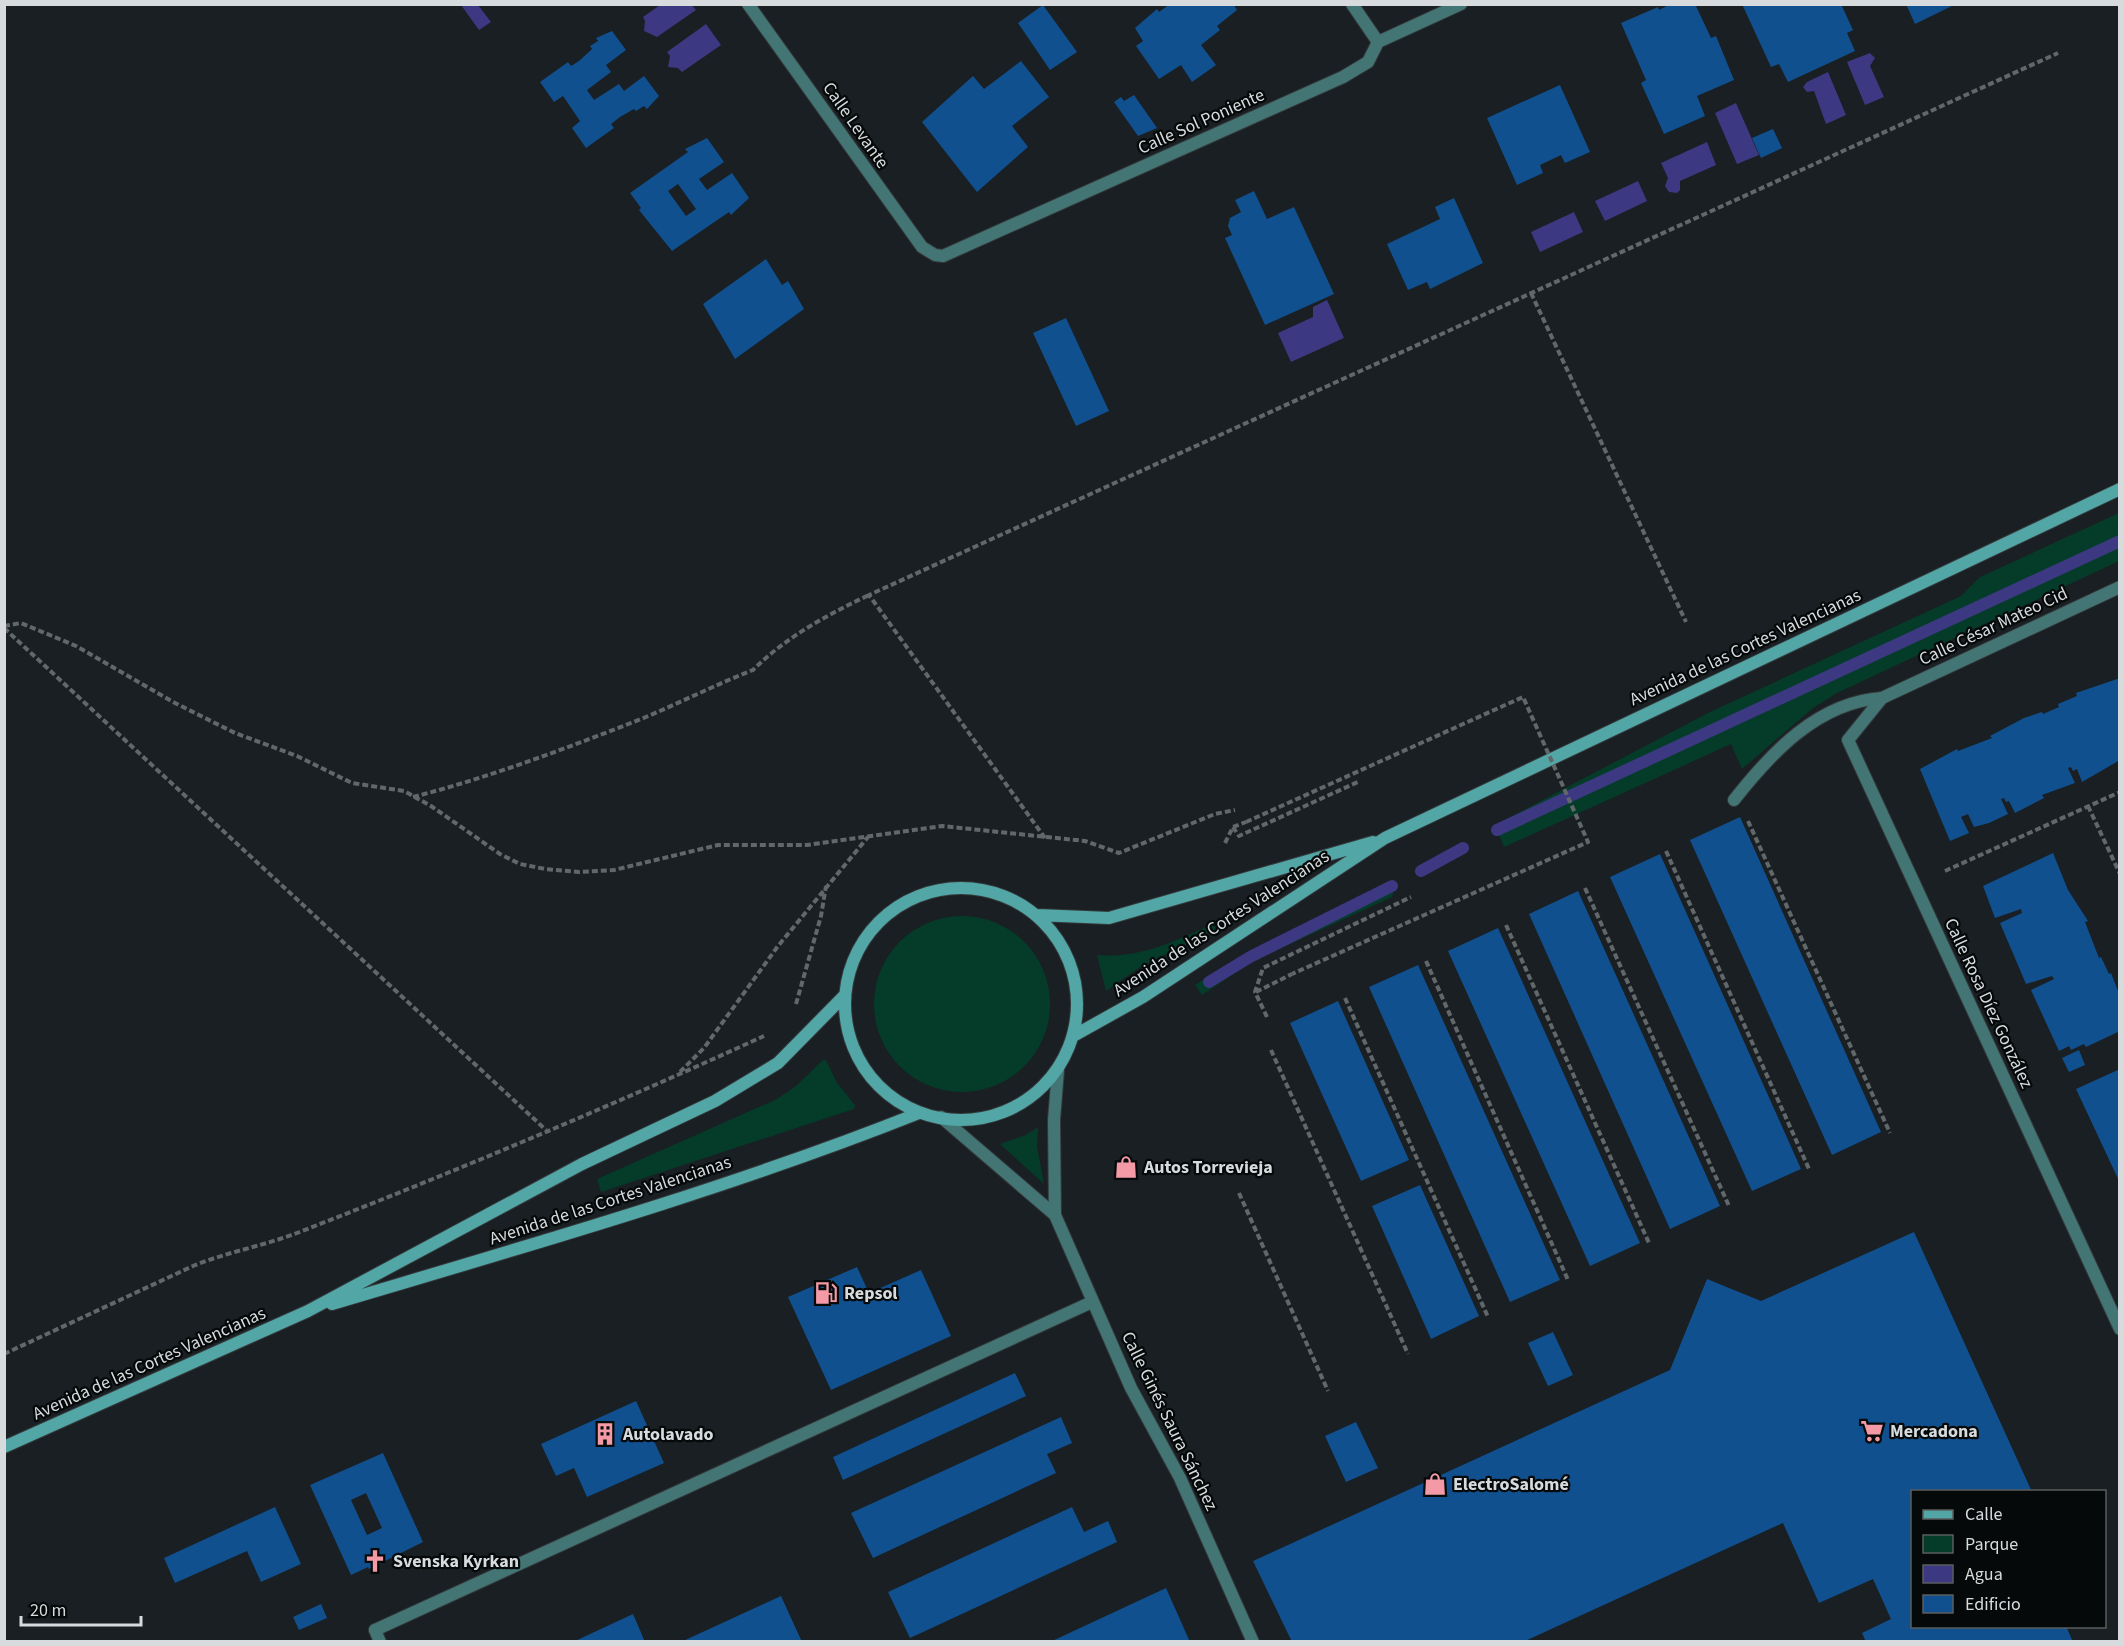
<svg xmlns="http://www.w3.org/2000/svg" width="2124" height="1646" font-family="'Source Sans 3',sans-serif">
  <rect width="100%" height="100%" fill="#191f22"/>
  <!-- green -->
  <path fill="#053c29" d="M2119 513V561L1837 693 1813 708 1742 769 1731 744 1504 847 1495 825 1710 712 1961 596 1980 577Z
    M1386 884H1390L1394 889 1392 897 1253 961 1202 995 1195 985 1227 965Z
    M874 1004a88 88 0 1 1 176 0a88 88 0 1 1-176 0Z
    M1213 924 1216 929 1140 967 1106 991 1097 955C1140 959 1175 941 1213 924Z
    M823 1060H826L837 1083 855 1105 854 1109 601 1192 597 1179 777 1099 796 1086Z
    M1038 1127 1037 1147 1044 1184 1000 1144 1026 1135Z"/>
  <!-- water -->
  <path fill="#3d3882" d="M461 5H478L491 22 479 30Z
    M660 5H692L696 10 657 37 644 31 645 21 643 17Z
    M706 24 721 45 682 72 678 68 668 67 670 56 667 52Z
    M1870 53 1875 58 1870 66 1884 97 1865 105 1847 62Z
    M1828 72 1846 115 1826 124 1814 91 1807 92 1803 87 1807 82Z
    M1736 103 1759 155 1737 164 1715 113Z
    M1707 142 1716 165 1680 181V190L1677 193 1669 192 1665 186 1668 178 1661 163Z
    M1638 181 1647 201 1605 221 1595 201Z
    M1574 212 1583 232 1540 252 1531 232Z
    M1327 300 1344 338 1291 362 1278 333 1313 317V307Z"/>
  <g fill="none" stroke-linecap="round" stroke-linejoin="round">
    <!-- stream -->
    <path stroke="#3d3882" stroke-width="12" d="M1497 830 2120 541
      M1421 871 1463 848
      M1209 982 1250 957 1392 886"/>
  </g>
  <!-- building -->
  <path fill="#11508f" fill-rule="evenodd" d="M1170 4H1233L1237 10 1217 26 1220 30 1201 45 1216 65 1192 82 1181 65 1159 79 1136 46 1143 41 1135 28 1157 9 1159 12Z
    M1671 4H1695L1711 38 1716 36 1734 80 1697 96 1705 116 1664 134 1641 83 1646 80 1621 23 1658 7 1659 10Z
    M1742 4H1841L1853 30 1847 33 1855 51 1788 82 1779 64 1771 67Z
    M1906 4H1956L1915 24Z
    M1043 5 1077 52 1050 70 1018 23Z
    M612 31 626 50 606 65 611 72 587 90 594 100 619 84 624 91 644 76 659 96 647 109 644 106 636 111 634 109 620 117 611 124 614 128 586 148 572 128 580 121 563 96 554 102 540 82 568 62 571 66 579 61 592 49 590 46 598 41 596 38Z
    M1021 61 1049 97 1012 126 1028 147 977 192 922 122 973 76 984 89Z
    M1560 85 1590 152 1565 163 1561 155 1540 165 1543 173 1517 185 1487 118Z
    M1134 95 1157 128 1138 136 1114 102 1121 97 1124 101Z
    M1773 129 1782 148 1761 158 1752 138Z
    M707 138 724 162 699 179 707 190 732 173 749 198 731 215 729 212 672 251 639 210 641 208 630 193 688 152 685 149ZM678 184 696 209 686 216 668 191Z
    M1254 191 1267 219 1294 207 1334 294 1265 325 1225 238 1232 235 1228 226 1230 218 1241 212 1235 200Z
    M1454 198 1483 263 1430 289 1427 282 1408 290 1387 244 1440 219 1435 207Z
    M766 259 782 285 788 281 804 309 735 359 703 304Z
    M1066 318 1109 411 1076 426 1033 333Z
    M2120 678V760L2082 782 2077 769 2073 771 2071 767 2068 768 2075 783 2042 795 2044 798 2015 813 2009 801 2006 802 2004 798 2001 799 2008 814 1989 823 1974 827 1968 814 1961 817 1969 833 1950 841 1920 769 1957 749 1958 751 1992 738 1990 736 2024 718 2042 712 2043 714 2059 707 2058 704 2077 696 2076 693Z
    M1740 817 1881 1132 1832 1155 1690 840Z
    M2053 853 2068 890 2088 921 2085 922 2099 958 2101 957 2109 974 2111 973 2120 996V1031L2086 1047 2084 1044 2071 1050 2069 1046 2059 1051 2031 990 2054 979 2052 976 2026 984 2000 923 2022 913 2021 909 1995 918 1983 886Z
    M1660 854 1801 1169 1752 1191 1610 877Z
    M1578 891 1720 1206 1670 1229 1529 914Z
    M1498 928 1640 1243 1590 1266 1448 951Z
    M1418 965 1560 1280 1510 1302 1369 987Z
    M1338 1001 1409 1160 1361 1181 1290 1023Z
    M2079 1050 2085 1065 2069 1072 2062 1058Z
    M2120 1069V1183L2076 1089Z
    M1420 1185 1479 1316 1431 1339 1372 1206Z
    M1914 1232 2032 1492H1912V1626H2066L2073 1642H1866L1862 1633 1891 1619 1873 1579 1819 1603 1783 1523 1523 1642H1292L1253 1561 1670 1370 1707 1279 1761 1301Z
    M857 1267 869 1293 921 1270 951 1336 831 1390 788 1297Z
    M1553 1332 1573 1375 1548 1386 1528 1343Z
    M1015 1373 1026 1396 843 1480 833 1457Z
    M636 1401 664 1463 587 1497 574 1468 556 1476 541 1444Z
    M1061 1417 1072 1443 1047 1454 1056 1473 873 1558 851 1513Z
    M1356 1422 1378 1468 1346 1482 1325 1436Z
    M383 1453 423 1542 369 1569 368 1567 351 1575 310 1485ZM366 1493 382 1528 367 1535 351 1500Z
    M275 1507 301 1564 261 1582 247 1551 175 1583 164 1558Z
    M1072 1507 1084 1532 1108 1521 1117 1542 910 1638 888 1592Z
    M1166 1588 1190 1642H1050Z
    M781 1596 802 1642H681Z
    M321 1604 327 1618 299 1630 293 1617Z
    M633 1614 645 1642H573Z"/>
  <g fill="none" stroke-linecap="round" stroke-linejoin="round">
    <!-- service casing -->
    <g stroke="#34393c" stroke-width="14">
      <path id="service" d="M1734 800C1771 753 1818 702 1882 698
        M375 1630 1092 1302"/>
    </g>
    <!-- minor casing -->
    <g stroke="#34393c" stroke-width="14">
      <path id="minor" d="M748 4 922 247 935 255 943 256 1343 77 1368 62 1378 42 1461 4
        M1352 4 1378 42
        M2120 587 1882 698 1848 740 2120 1329
        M375 1630 380 1642"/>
    </g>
    <!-- tertiary casing -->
    <g stroke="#34393c" stroke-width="14">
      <path id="tertiary" d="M1058 1070 1054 1120 1055 1215 1131 1388 1180 1478 1253 1642
        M941 1117 1055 1215"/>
    </g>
    <!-- secondary casing -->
    <g stroke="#34393c" stroke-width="14">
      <path id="secondary" d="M845 1004a116 116 0 1 1 232 0a116 116 0 1 1-232 0Z
        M1037 915 1109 918 1373 842
        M1075 1035 1143 997 1385 838 2120 489
        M332 1304C530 1245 728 1189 919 1113
        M4 1447 308 1311 582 1164 715 1101 778 1063 845 995"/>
    </g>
    <!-- path -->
    <path stroke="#62686a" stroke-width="4" stroke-dasharray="6 3" stroke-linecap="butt" d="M1531 293 1686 622
      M4 626 21 623 76 646 175 703 235 733 297 756 352 783 404 791 431 806 500 854 520 864 545 869 579 872 614 870 718 845H807L942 826 1085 841 1119 853 1215 814 1235 810
      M4 628 546 1130
      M413 797C487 778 559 751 631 723 672 707 712 686 753 670 786 637 827 615 869 595
      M2088 806 2120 874
      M1748 821 1890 1133
      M1233 827 1239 836 1360 781
      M1045 838 869 595 2058 53
      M1225 843 1233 827 1246 822
      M1666 851 1809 1169
      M1945 871 2120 792
      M1585 888 1729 1206
      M1506 925 1649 1243
      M1426 961 1568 1280
      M1256 992 1292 974
      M1345 998 1488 1317
      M796 1004 821 916 826 886
      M1267 1017 1255 992 1263 968 1411 897
      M1271 1050 1408 1354
      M680 1072 704 1048 778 946 868 837
      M1239 1193 1328 1391
      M4 1354 193 1266C227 1252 263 1246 297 1233 454 1172 611 1106 764 1036"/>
    <!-- service -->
    <use href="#service" stroke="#437574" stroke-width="12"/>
    <!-- minor -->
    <use href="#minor" stroke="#437574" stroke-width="12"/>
    <!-- tertiary -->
    <use href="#tertiary" stroke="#437574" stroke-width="12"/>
    <!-- secondary -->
    <use href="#secondary" stroke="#52a6a5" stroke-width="12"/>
    <!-- path-bridge -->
    <path stroke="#62686a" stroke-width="4" stroke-dasharray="6 3" stroke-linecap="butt" d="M1246 822 1523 697 1588 842 1292 974"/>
  </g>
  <!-- icons -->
  <defs>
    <g id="shop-bare" transform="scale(1.8)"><path d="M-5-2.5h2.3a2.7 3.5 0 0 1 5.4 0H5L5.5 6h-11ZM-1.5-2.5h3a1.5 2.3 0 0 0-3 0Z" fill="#f49aa7" stroke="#06090a" stroke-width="2.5" paint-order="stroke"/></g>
    <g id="fuel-bare" transform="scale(1.8)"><path d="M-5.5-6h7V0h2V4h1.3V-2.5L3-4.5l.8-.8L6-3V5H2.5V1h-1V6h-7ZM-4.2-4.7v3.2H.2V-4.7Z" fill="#f49aa7" stroke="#06090a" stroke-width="2.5" paint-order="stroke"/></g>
    <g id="supermarket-bare" transform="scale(1.8)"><path d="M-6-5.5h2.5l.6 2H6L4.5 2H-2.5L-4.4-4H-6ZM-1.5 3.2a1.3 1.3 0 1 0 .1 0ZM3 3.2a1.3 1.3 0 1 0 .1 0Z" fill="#f49aa7" stroke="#06090a" stroke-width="2.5" paint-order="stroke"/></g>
    <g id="building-bare" transform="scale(1.8)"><path d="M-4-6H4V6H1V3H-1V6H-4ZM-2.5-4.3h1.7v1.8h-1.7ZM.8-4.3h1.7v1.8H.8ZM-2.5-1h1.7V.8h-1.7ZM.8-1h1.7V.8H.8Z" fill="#f49aa7" stroke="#06090a" stroke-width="2.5" paint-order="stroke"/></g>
    <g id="church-bare" transform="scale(1.8)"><path d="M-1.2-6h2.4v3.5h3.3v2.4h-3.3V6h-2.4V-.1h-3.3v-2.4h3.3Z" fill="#f49aa7" stroke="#06090a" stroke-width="2.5" paint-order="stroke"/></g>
  </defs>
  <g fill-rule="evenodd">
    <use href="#shop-bare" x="1126" y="1167"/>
    <use href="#fuel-bare" x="826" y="1293"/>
    <use href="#supermarket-bare" x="1872" y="1431"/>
    <use href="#building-bare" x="605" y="1434"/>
    <use href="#shop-bare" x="1435" y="1484"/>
    <use href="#church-bare" x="375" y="1561"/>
  </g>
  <g text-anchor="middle" stroke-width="4.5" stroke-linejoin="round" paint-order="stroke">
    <!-- street labels -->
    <g font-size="18" fill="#d7dbdd" stroke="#06090a">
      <text transform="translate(1201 121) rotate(-24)" y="6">Calle Sol Poniente</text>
      <text transform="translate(856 125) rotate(55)" y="6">Calle Levante</text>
      <text transform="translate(1993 626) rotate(-25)" y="6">Calle César Mateo Cid</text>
      <text transform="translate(1745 647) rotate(-25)" y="6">Avenida de las Cortes Valencianas</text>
      <text transform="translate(1221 923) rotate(-33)" y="6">Avenida de las Cortes Valencianas</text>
      <text transform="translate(1989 1003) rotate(65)" y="6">Calle Rosa Díez González</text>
      <text transform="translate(610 1200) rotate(-18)" y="6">Avenida de las Cortes Valencianas</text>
      <text transform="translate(149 1363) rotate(-24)" y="6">Avenida de las Cortes Valencianas</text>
      <text transform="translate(1170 1421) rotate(64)" y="6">Calle Ginés Saura Sánchez</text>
    </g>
    <!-- poi labels -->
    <g font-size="18" font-weight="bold" fill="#d7dbdd" stroke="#06090a" text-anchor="start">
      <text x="1144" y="1173">Autos Torrevieja</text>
      <text x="844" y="1299">Repsol</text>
      <text x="1890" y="1437">Mercadona</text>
      <text x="623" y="1440">Autolavado</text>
      <text x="1453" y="1490">ElectroSalomé</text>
      <text x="393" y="1567">Svenska Kyrkan</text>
    </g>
  </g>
  <!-- border -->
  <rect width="2124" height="1646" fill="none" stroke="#d7dbdd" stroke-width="12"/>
  <!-- legend -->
  <rect x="1911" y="1490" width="195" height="138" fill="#06090a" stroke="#5a5d5e" stroke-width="1.5"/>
  <rect x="1923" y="1510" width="30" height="9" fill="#52a6a5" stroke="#5a5d5e" stroke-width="1.5"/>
  <text x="1965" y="1520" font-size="18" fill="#d7dbdd">Calle</text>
  <rect x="1923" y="1535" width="30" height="18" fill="#053c29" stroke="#5a5d5e" stroke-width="1.5"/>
  <text x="1965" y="1550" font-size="18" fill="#d7dbdd">Parque</text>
  <rect x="1923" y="1565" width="30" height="18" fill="#3d3882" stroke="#5a5d5e" stroke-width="1.5"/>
  <text x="1965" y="1580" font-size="18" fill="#d7dbdd">Agua</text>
  <rect x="1923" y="1595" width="30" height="18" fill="#11508f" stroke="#5a5d5e" stroke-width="1.5"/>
  <text x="1965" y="1610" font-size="18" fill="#d7dbdd">Edificio</text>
  <!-- scale -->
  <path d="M21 1616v9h120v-9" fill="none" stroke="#d7dbdd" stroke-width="3"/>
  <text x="30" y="1616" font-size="18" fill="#d7dbdd" stroke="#06090a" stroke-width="4.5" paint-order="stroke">20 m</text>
</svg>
